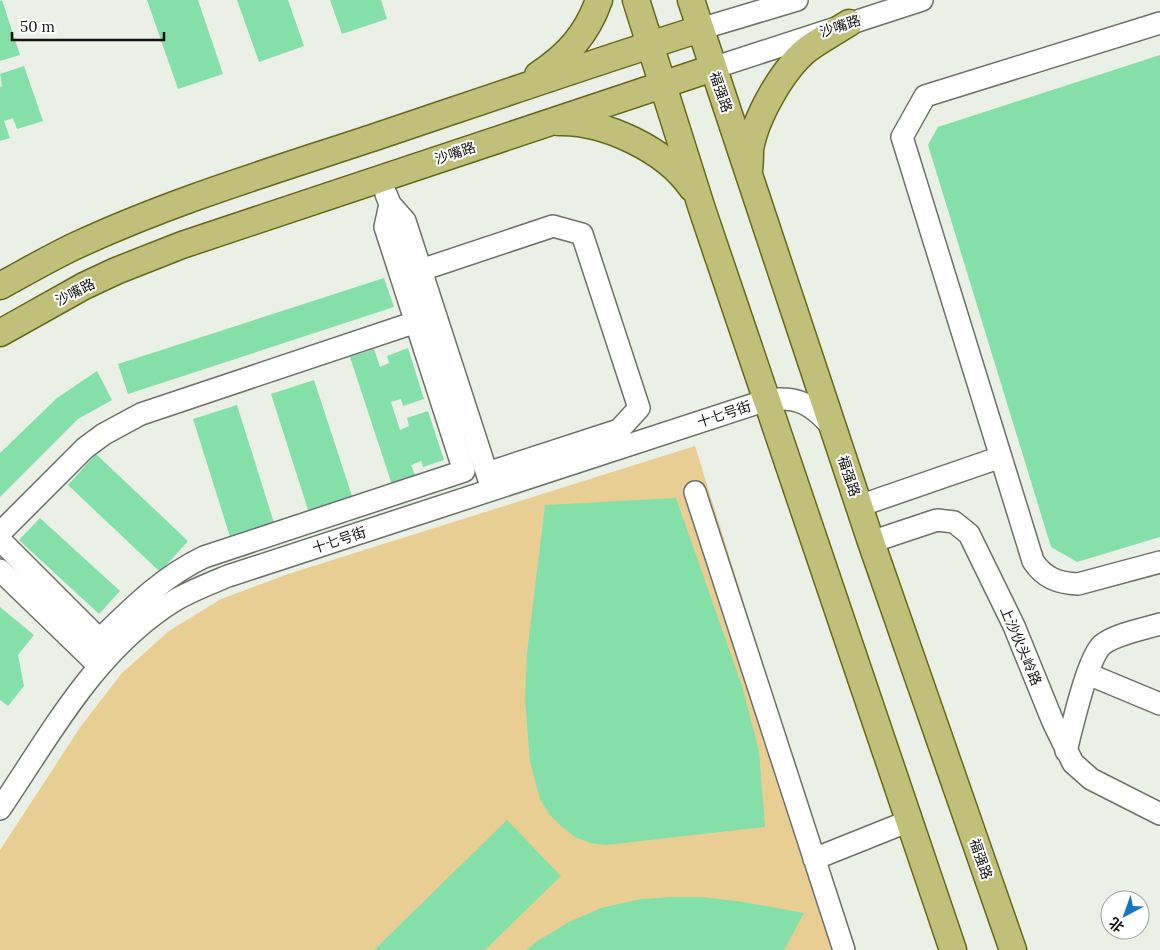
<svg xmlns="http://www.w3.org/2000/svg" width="1160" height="950" font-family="Lora,'Noto Sans SC',serif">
  <rect width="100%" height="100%" fill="#eaf0e6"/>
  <!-- green -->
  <path fill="#e9ce94" d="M695 446 852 950H0V850L81 726 122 673 169 631 221 599 288 574Z"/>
  <!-- building -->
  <path fill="#85dfa8" d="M2 0 20 55 0 61V1Z
    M147 0H198L223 74 178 89Z
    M237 0H288L304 46 259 62Z
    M330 0H381L387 19 342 34Z
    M1160 55V537L1077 562 1051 547 928 145 938 127Z
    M24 66 43 121 17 129 13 118 4 121 10 138 0 141V87L2 86 0 74Z
    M384 278 394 307 128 394 118 364Z
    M408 348 424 399 403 406 401 399 391 402 400 430 409 426 407 418 428 411 444 460 423 467 421 461 411 465 417 480 393 488 350 357 374 349 380 367 389 363 387 356Z
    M97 371 112 400 78 419 0 497V453L57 398Z
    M314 380 353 499 309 513 271 394Z
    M237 405 275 526 231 540 193 419Z
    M96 454 188 541 160 572 68 485Z
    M676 498 742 686 759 751 765 827 606 845 590 843 575 837 561 826 549 814 540 799 530 762 525 699 527 653 545 505Z
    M40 518 120 591 99 614 19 540Z
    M0 607 34 635 18 655 24 686 8 706 0 700Z
    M507 820 561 876 485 950H374Z
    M672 897H702L744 902 804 913 784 950H526L536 942 569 922 601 908 641 899Z"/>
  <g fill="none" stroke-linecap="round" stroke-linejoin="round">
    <!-- minor casing -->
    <g stroke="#6c7268" stroke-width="24">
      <path id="minor" d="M1160 23 925 96 902 137 1033 561C1044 578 1058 583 1078 584L1160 562
        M700 29 797 0
        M713 68 922 0
        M386 194 390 204 405 221 491 486
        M421 270 553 226 582 234 639 408 619 430 487 473
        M695 492 844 950
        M859 506 1001 457
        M0 533 85 448 104 434 141 414 416 322
        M0 540 110 650
        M871 542 937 520 954 522 969 534 1014 626 1053 722 1073 763 1091 779 1160 814
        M0 570 99 666
        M99 640C132 608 162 577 204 557L464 471 385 227 390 204
        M1088 674 1160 704
        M1066 751C1072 728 1087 659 1102 645 1115 634 1144 629 1160 624
        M0 809C51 734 96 648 177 599 193 590 211 583 228 576L767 400C798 396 812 404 832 427
        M814 859 909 821"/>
    </g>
    <!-- major casing -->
    <g stroke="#67681b" stroke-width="29">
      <path id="major" d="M636 0 702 209 953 950
        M691 0 871 542 1013 950
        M538 75C568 55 587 34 599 0
        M559 122C605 121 666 150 692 188
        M749 170C750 163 750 157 750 150 755 118 783 68 809 48 822 39 836 31 849 23
        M0 286C24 273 48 259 73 247 171 201 276 170 378 136 485 100 592 63 700 29
        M0 333 84 286 116 271 182 245 713 68"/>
    </g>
    <!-- minor -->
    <use href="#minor" stroke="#fff" stroke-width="21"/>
    <!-- major -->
    <use href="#major" stroke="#c0c07a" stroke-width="26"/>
  </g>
  <g text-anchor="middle" stroke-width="4" stroke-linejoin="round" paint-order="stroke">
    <!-- street labels -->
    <g font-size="14" fill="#111310" stroke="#fff">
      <text transform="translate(840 26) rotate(-18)" y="5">沙嘴路</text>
      <text transform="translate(721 92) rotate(71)" y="5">福强路</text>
      <text transform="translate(455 153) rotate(-18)" y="5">沙嘴路</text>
      <text transform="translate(75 292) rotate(-27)" y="5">沙嘴路</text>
      <text transform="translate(724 414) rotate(-18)" y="5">十七号街</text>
      <text transform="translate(849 476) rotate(72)" y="5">福强路</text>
      <text transform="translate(339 540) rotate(-18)" y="5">十七号街</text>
      <text transform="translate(1021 646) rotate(67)" y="5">上沙伙头岭路</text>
      <text transform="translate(981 859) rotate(71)" y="5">福强路</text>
    </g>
  </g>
  <!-- north arrow -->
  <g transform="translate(1125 915) rotate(221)"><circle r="24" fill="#ffffff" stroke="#a0a19f"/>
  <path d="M0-4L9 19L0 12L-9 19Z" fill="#1775c1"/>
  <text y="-8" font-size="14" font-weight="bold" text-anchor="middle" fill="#111310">北</text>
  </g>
  <!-- scale -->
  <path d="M12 32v8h152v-8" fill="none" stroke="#111310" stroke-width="2.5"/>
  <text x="20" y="32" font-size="15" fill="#111310" stroke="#ffffff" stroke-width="4" paint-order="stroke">50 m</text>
</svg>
